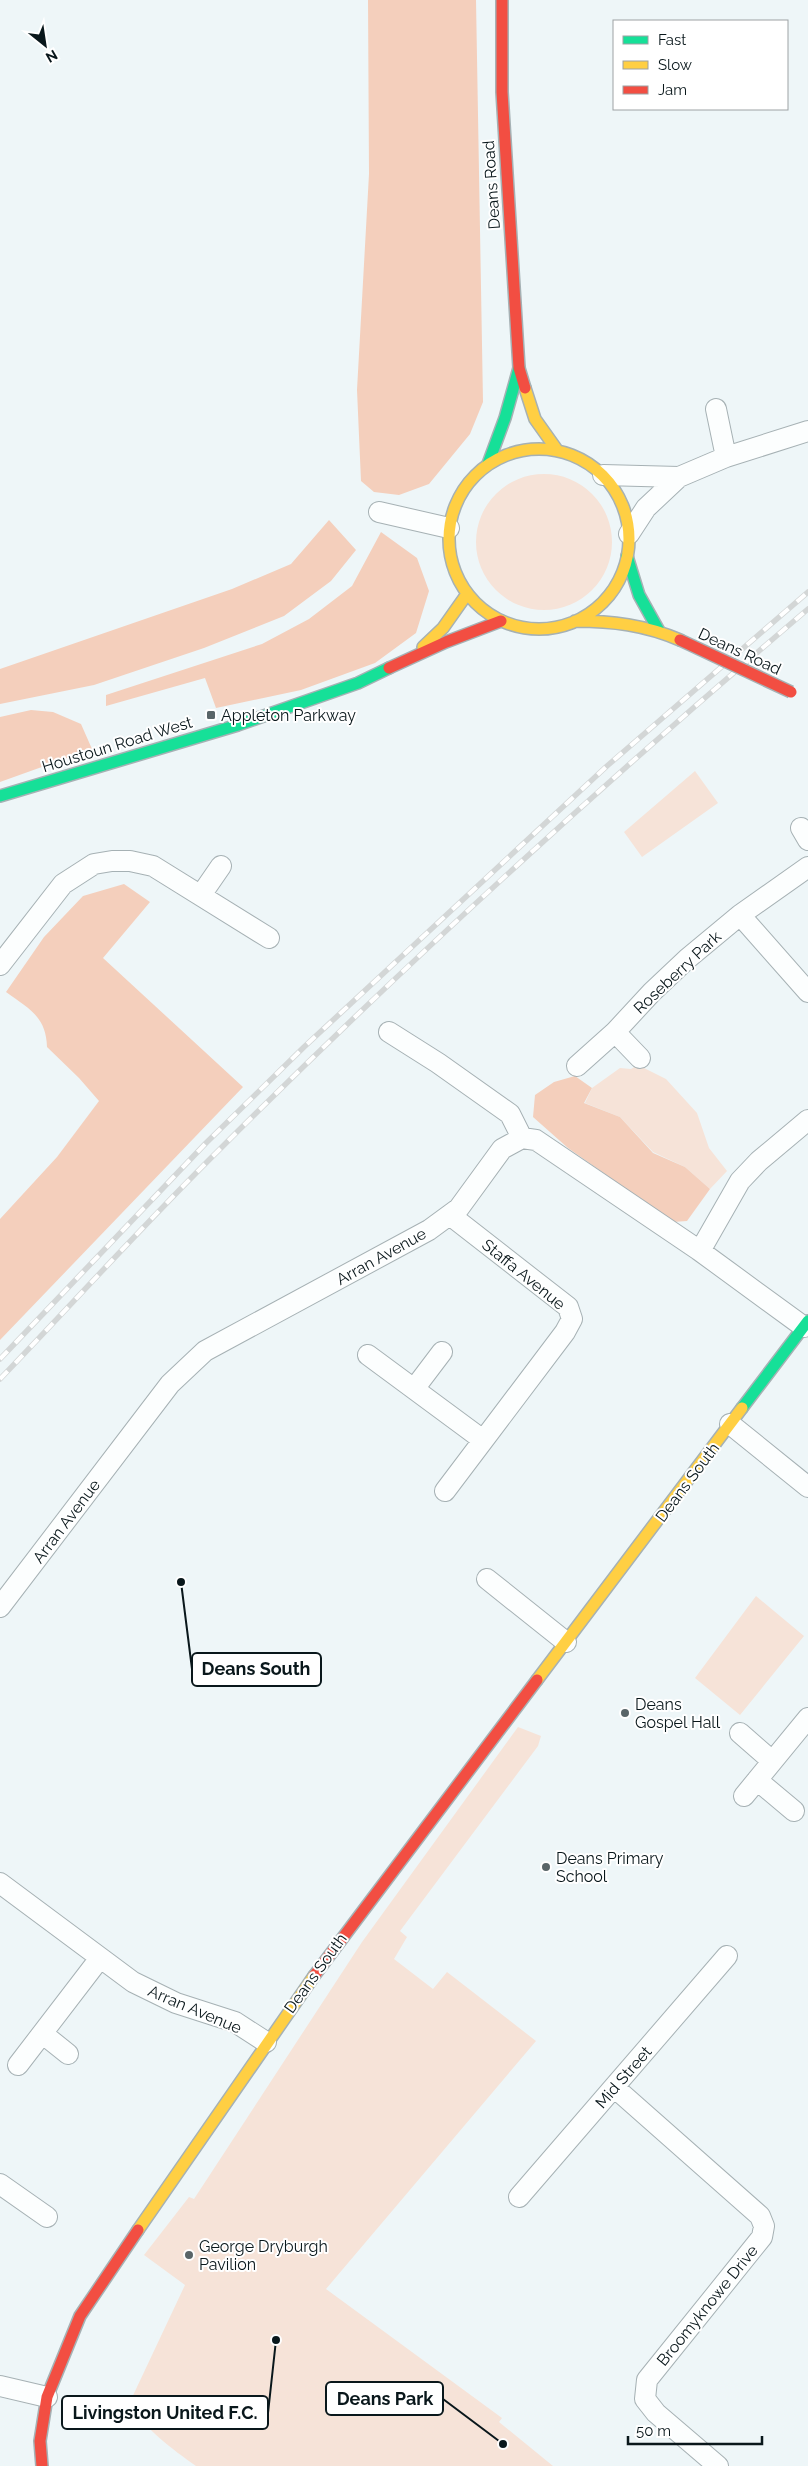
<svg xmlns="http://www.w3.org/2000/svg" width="808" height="2466" font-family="Raleway,sans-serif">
  <rect width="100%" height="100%" fill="#eef6f8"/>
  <!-- green -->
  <path fill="#f6e3d8" d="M476 542a68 68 0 1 1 136 0a68 68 0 1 1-136 0Z
    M695 771 718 803 642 857 624 832Z
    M638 1065 666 1079 697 1113 709 1148 727 1171 710 1189 685 1167 653 1152 620 1117 585 1103 592 1088 620 1068 631 1069Z
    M756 1596 804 1636 740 1715 695 1678Z
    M518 1727 541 1736 538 1746 400 1931 407 1937 394 1959 433 1989 447 1972 536 2041 326 2289 502 2418 499 2422 553 2466H196C172 2449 145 2429 129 2404L185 2285 144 2255 189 2197 194 2199 362 1942Z"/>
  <!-- forest -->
  <path fill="#f4cfbc" d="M368 0H476L483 402 470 434 429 484 399 495 374 492 361 481 357 390 369 174Z
    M329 520 356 550 331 581 284 616 204 648 94 685 0 704V669L232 589 291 564Z
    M381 532 417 558 429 591 416 633 375 663 301 690 216 708 205 678 106 706V695L262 644 309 619 352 586Z
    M31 710 53 712 81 724 92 749 0 782V717Z
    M124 884 150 902 103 958 243 1087 0 1340V1219L57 1157 99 1101 79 1078 47 1047C46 1016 29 1009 6 992L44 937 83 896Z
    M575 1076 592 1088 584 1103 620 1117 653 1153 685 1167 710 1189 687 1221 673 1222 568 1148 533 1117 535 1095 554 1082Z"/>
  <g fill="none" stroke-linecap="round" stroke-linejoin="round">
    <!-- street casing -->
    <g stroke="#a6b1b4" stroke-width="22">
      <path id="street" d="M716 409 726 457
        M603 475 679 477 646 508 629 534
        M679 477 726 457 808 431
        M379 512 449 528
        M801 828 808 840
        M201 895 221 866
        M740 915 808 867
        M0 965 63 884 94 864 112 861H130L153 866 269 938
        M389 1032 438 1063 510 1114 522 1138
        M615 1032 640 1058
        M577 1066 615 1032 652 992 687 959 740 915 808 992
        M700 1251 740 1181 759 1161 808 1120
        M368 1355 483 1440
        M414 1389 442 1352
        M730 1424 808 1487
        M445 1491 565 1332 572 1319 568 1307 450 1215
        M487 1579 566 1642
        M0 1607 170 1384 205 1351 429 1230 459 1208 502 1149 522 1138 536 1140 700 1251 804 1327
        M740 1733 772 1761
        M757 1780 794 1811
        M744 1796 808 1718
        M0 1883 133 1982 176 2003 235 2022 266 2042
        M43 2034 68 2054
        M18 2065 100 1958
        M614 2087 760 2216 764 2226 762 2237 647 2380 645 2399 656 2413 718 2466
        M0 2184 47 2217
        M519 2197 727 1956
        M0 2386 47 2397"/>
    </g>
    <!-- fast casing -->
    <g stroke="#a6b1b4" stroke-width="14">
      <path id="fast" d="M488 464 505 418 519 368
        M627 556 639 595 659 631
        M0 796 238 725 358 683 389 668
        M742 1408 808 1321"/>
    </g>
    <!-- slow casing -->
    <g stroke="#a6b1b4" stroke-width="14">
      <path id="slow" d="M525 388 535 419 557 450
        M449 539a90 90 0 1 1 180 0a90 90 0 1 1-180 0Z
        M575 621C612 621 645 625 680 640
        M423 647 443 628 467 594
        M537 1680 742 1408
        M138 2230 314 1976"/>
    </g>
    <!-- jam casing -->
    <g stroke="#a6b1b4" stroke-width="14">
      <path id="jam" d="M502 0V92L519 368 525 388
        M389 668 446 642 501 621
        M314 1976 537 1680
        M42 2466 40 2441 47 2397 80 2316 138 2230"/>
    </g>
    <!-- street -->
    <use href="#street" stroke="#fcfefe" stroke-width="20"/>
    <!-- fast -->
    <use href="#fast" stroke="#16e098" stroke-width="11"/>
    <!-- slow -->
    <use href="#slow" stroke="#ffcf43" stroke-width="11"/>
    <!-- jam -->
    <use href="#jam" stroke="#f24e42" stroke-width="11"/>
    <!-- rail casing -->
    <g stroke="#d3d6d6" stroke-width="5.5">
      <path id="rail" d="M0 1359 206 1143 304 1047 607 766 808 592
        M0 1379C74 1302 145 1223 221 1148 409 960 606 781 808 609"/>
    </g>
    <!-- rail -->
    <use href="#rail" stroke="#fff" stroke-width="4" stroke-dasharray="11" stroke-linecap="butt"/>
    <!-- jam-bridge casing -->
    <g stroke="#a6b1b4" stroke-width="14" stroke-linecap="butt">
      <path id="jam-bridge" d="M680 640 791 692"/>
    </g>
    <!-- jam-bridge -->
    <use href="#jam-bridge" stroke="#f24e42" stroke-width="11"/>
  </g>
  <!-- markers -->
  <g fill="#596568" stroke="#fff" stroke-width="2">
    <rect x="206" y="710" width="10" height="10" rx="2.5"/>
    <circle cx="625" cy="1713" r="5"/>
    <circle cx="546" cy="1867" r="5"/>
    <circle cx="189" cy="2255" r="5"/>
  </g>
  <g text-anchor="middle" stroke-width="4" stroke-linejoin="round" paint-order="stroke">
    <!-- street labels -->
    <g font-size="16" fill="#09171b" stroke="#fff">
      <text transform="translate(491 185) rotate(-94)" y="6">Deans Road</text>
      <text transform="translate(740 651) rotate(25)" y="6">Deans Road</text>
      <text transform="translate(117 744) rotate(-17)" y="6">Houstoun Road West</text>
      <text transform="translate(677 972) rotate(-43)" y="6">Roseberry Park</text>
      <text transform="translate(381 1256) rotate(-29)" y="6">Arran Avenue</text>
      <text transform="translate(524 1274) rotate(39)" y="6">Staffa Avenue</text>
      <text transform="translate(687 1482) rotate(-53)" y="6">Deans South</text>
      <text transform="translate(66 1521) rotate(-53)" y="6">Arran Avenue</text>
      <text transform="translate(315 1973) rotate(-54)" y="6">Deans South</text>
      <text transform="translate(195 2009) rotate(23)" y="6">Arran Avenue</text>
      <text transform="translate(623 2077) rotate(-49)" y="6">Mid Street</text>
      <text transform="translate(707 2305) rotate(-51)" y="6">Broomyknowe Drive</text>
    </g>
    <!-- poi labels -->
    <g font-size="16" fill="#09171b" stroke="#fff" text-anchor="start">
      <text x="221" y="721">Appleton Parkway</text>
      <text x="635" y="1710">Deans<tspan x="635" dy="18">Gospel Hall</tspan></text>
      <text x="556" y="1864">Deans Primary<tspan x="556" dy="18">School</tspan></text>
      <text x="199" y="2252">George Dryburgh<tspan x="199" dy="18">Pavilion</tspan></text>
    </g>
  </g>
  <!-- callouts -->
  <path fill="none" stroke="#09171b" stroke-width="2" d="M181 1582L192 1669M503 2444L443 2399M276 2340L268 2413"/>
  <g fill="#09171b" stroke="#fff" stroke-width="2">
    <circle cx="181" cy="1582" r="5"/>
    <circle cx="503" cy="2444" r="5"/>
    <circle cx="276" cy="2340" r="5"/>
  </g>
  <g fill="#fff" stroke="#09171b" stroke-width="2">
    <rect x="192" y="1653" width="129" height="33" rx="5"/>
    <rect x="326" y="2382" width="117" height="33" rx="5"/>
    <rect x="62" y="2396" width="206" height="33" rx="5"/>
  </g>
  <g font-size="18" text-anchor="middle" font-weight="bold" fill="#09171b">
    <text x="256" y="1675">Deans South</text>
    <text x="385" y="2405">Deans Park</text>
    <text x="165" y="2419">Livingston United F.C.</text>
  </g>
  <!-- legend -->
  <rect x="613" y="20" width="175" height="90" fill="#ffffff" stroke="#9da2a4"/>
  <rect x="623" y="36" width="25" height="8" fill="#16e098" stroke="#9da2a4"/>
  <text x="658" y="45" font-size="15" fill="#09171b">Fast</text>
  <rect x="623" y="61" width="25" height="8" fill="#ffcf43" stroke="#9da2a4"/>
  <text x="658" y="70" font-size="15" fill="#09171b">Slow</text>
  <rect x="623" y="86" width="25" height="8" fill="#f24e42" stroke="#9da2a4"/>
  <text x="658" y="95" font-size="15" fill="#09171b">Jam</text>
  <!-- north arrow -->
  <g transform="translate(45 45) rotate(150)" stroke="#ffffff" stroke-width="4" paint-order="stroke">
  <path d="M0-4L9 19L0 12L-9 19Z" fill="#09171b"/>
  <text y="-8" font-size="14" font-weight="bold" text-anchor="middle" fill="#09171b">N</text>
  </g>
  <!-- scale -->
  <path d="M628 2436v8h134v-8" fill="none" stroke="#09171b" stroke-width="2.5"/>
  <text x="636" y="2436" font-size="15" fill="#09171b" stroke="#ffffff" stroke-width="4" paint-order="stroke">50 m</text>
</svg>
